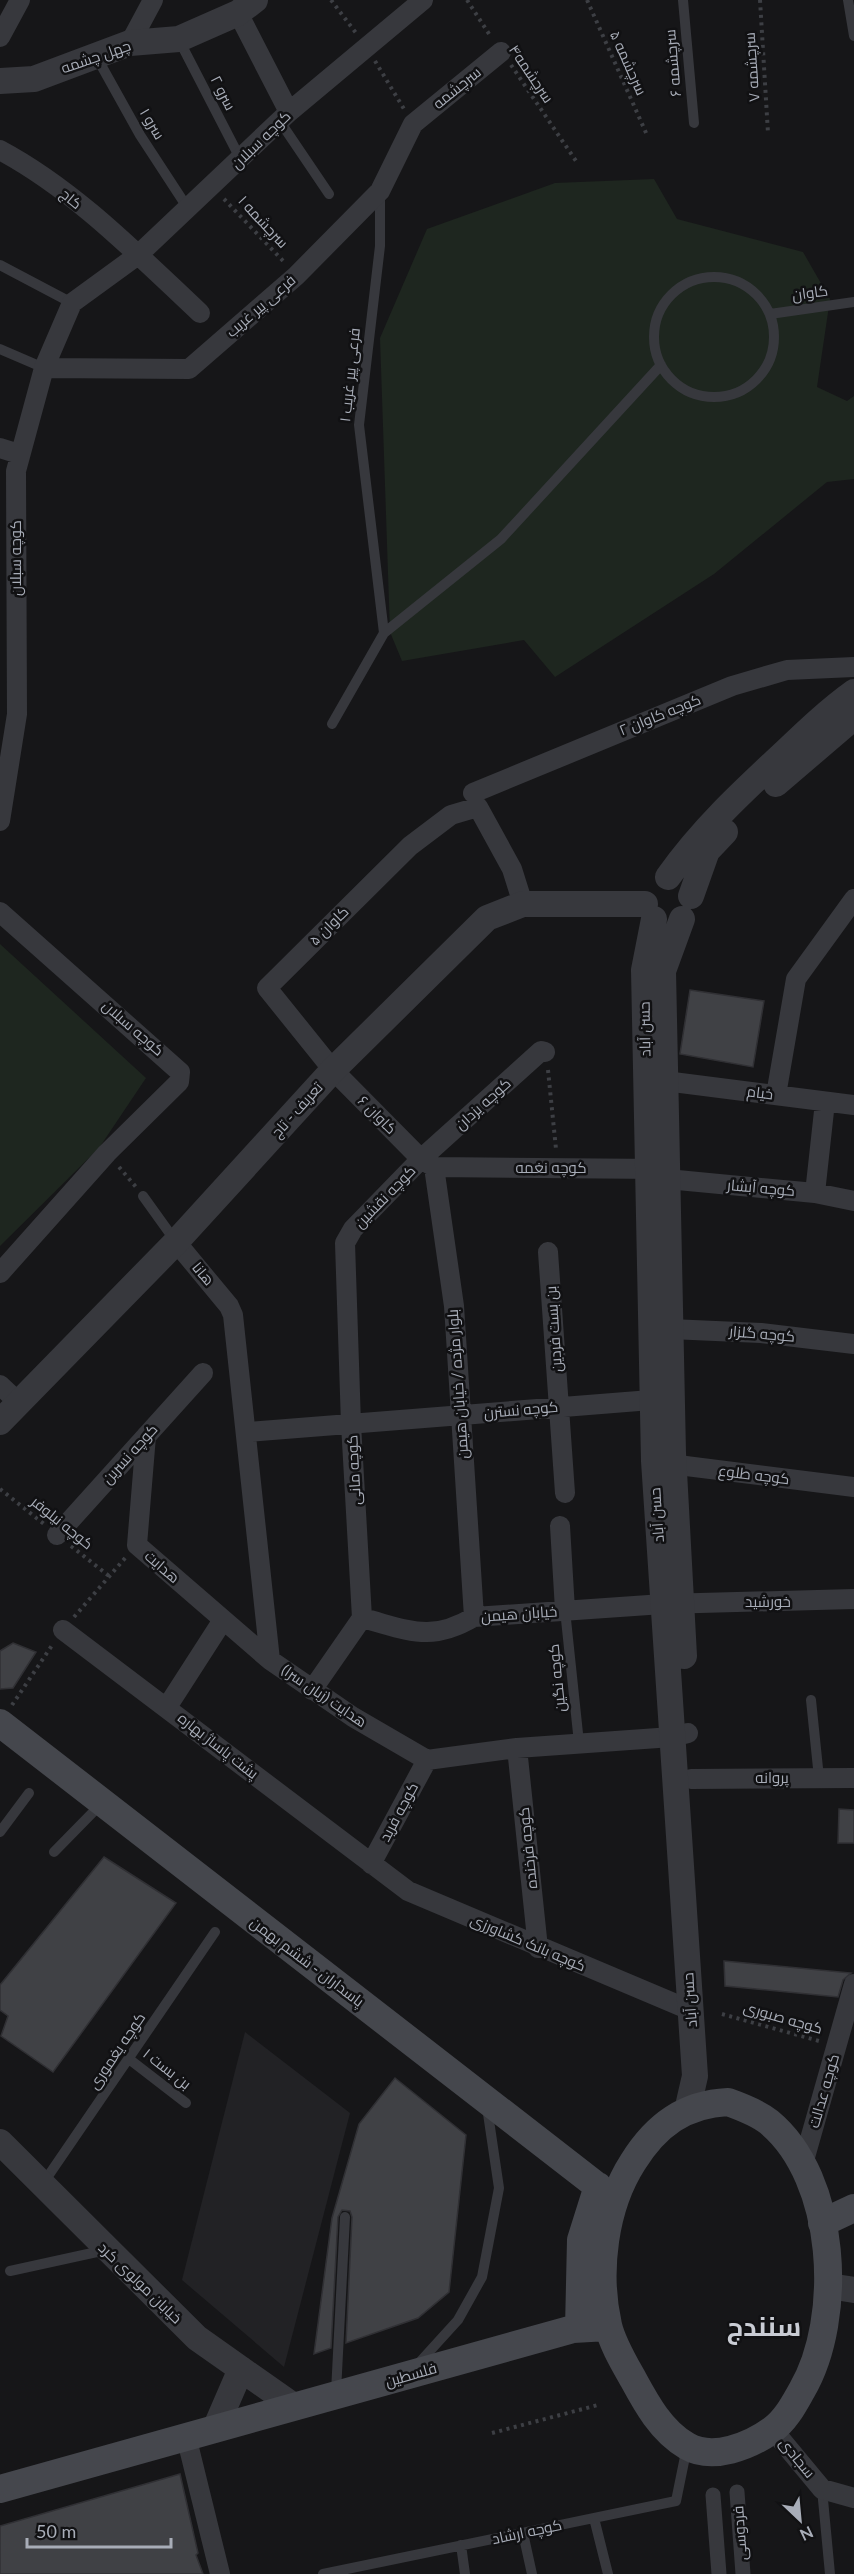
<svg xmlns="http://www.w3.org/2000/svg" width="854" height="2574" font-family="Lato,Cairo,sans-serif">
  <rect width="100%" height="100%" fill="#161618"/>
  <!-- built -->
  <path fill="#222225" d="M245 2032 350 2113 284 2367 182 2280Z"/>
  <!-- green -->
  <path fill="#1e261f" d="M654 179 677 219 803 252 830 299 817 387 847 401 854 396V479L827 482 714 574 555 677 524 640 402 661 390 632 380 338 427 229 555 183Z
    M0 944 146 1078 99 1148 0 1246Z"/>
  <!-- building -->
  <path fill="#404145" stroke="#303034" stroke-width="1.5" d="M690 990 764 1001 753 1067 680 1054Z
    M13 1643 36 1652 13 1688 0 1689V1651Z
    M839 1809 854 1810V1843H838Z
    M104 1857 176 1903 53 2072 1 2036 8 2016 0 2010V1985Z
    M724 1961 851 1973 843 1980 838 1997 725 1986Z
    M395 2078 466 2135 449 2292 418 2318 346 2343 352 2217 350 2211 342 2210 338 2217 331 2348 314 2354 332 2218 359 2124Z
    M180 2474 198 2553 196 2555 203 2574H0V2526Z"/>
  <g fill="none" stroke-linecap="round" stroke-linejoin="round">
    <!-- path -->
    <path stroke="#3d3f44" stroke-width="4" stroke-dasharray="3 4.5" stroke-linecap="butt" d="M331 0 356 33
      M467 0 491 37
      M587 0 647 135
      M760 0 768 133
      M375 61 404 109
      M511 65 576 161
      M224 199 285 263
      M548 1070 556 1149
      M119 1167 136 1187
      M0 1489 44 1524
      M71 1546 109 1576
      M74 1617 126 1557
      M12 1705 53 1644
      M722 2014 819 2041
      M492 2433 598 2405"/>
    <!-- service -->
    <path stroke="#37383d" stroke-width="10" d="M683 0 694 123
      M848 0 854 36
      M179 40 241 160
      M96 56 140 135 187 207
      M281 123 329 194
      M380 192V246L359 425 384 633
      M0 265 72 303
      M654 337a60 60 0 1 1 120 0a60 60 0 1 1-120 0Z
      M770 314 854 302
      M0 349 44 368
      M332 724 384 633 501 539 661 365
      M143 1196 176 1242
      M565 1610 579 1743
      M811 1700 819 1778
      M0 1832 29 1793
      M54 1852 101 1804
      M129 2059 186 2103
      M42 2185 215 1932
      M10 2271 106 2250
      M418 2364 458 2320 482 2277 499 2188 487 2107
      M336 2392 345 2217
      M822 2489 830 2574
      M594 2518 608 2574
      M523 2533 532 2574
      M461 2545 465 2574
      M323 2574 676 2501 687 2447"/>
    <!-- pedestrian -->
    <path stroke="#37383d" stroke-width="15" d="M737 2492 743 2574
      M713 2495 719 2574"/>
    <!-- minor -->
    <path stroke="#37383d" stroke-width="20" d="M238 13 289 112
      M0 37 20 0
      M130 43 153 0
      M0 150C75 190 138 255 200 313
      M44 368 189 369 296 276 380 191 413 124 501 52
      M0 448 19 454
      M473 793 732 686 787 670 854 667
      M0 821 17 714 16 471 44 368 72 303 138 255 289 112 423 0
      M0 912 180 1072 179 1082 107 1153 0 1273
      M665 1081 854 1105
      M776 1095 796 979 854 899
      M434 1167 661 1169
      M667 1179 815 1193 854 1201
      M815 1193 825 1102
      M176 1242 229 1306 233 1315 270 1660 353 1717 427 1760 517 1748 672 1737 688 1733
      M548 1252 565 1493
      M670 1329 761 1333 854 1344
      M0 1385 18 1402
      M248 1432 651 1400
      M146 1436 137 1545 270 1660
      M662 1463 854 1487
      M560 1526 565 1610
      M57 1535 203 1373
      M474 1617 454 1306 434 1167 421 1159 333 1070 267 988 410 846 451 815 478 807 512 869 523 904
      M362 1618C409 1630 430 1643 474 1617L663 1604 854 1599
      M63 1630 408 1891 690 2010
      M312 1690 362 1618 351 1424 345 1243 353 1229 421 1159 541 1051 545 1052
      M167 1707 223 1620
      M517 1748 538 1948
      M691 1779 854 1778
      M371 1864 427 1760
      M803 2164 854 1984
      M773 2430 822 2489 854 2498
      M186 2436 220 2574"/>
    <!-- tertiary -->
    <path stroke="#37383d" stroke-width="26" d="M0 81 34 79 130 43 179 39 238 13 255 0
      M776 784 854 717
      M668 877C702 829 742 792 785 752 807 731 829 710 854 692
      M691 896 707 851 725 832
      M654 919 644 970 654 1461 695 2076 687 2111
      M682 919 663 971 673 1453 684 1656
      M0 1422 176 1242 333 1070 487 918 523 904H645
      M0 2142 197 2338 295 2407
      M829 2286 854 2290
      M215 2429 241 2369"/>
    <!-- secondary -->
    <path stroke="#45474d" stroke-width="28" d="M0 1723 614 2199
      M728 2102C742 2107 758 2113 769 2122 837 2178 844 2318 802 2390 794 2404 786 2420 772 2430 750 2446 713 2461 687 2446 661 2431 646 2403 633 2379 624 2363 612 2343 608 2325 596 2272 604 2207 633 2162 656 2125 685 2104 728 2102Z
      M822 2223 854 2208
      M579 2328 581 2240 598 2186
      M0 2489 573 2329 608 2327"/>
  </g>
  <g text-anchor="middle" stroke-width="5" stroke-linejoin="round" paint-order="stroke">
    <!-- street labels -->
    <g font-size="15" fill="#a8adb8" stroke="#111113">
      <text transform="translate(96 57) rotate(-19)" y="5">چهل چشمه</text>
      <text transform="translate(628 63) rotate(66)" y="5">سرچشمه ۵</text>
      <text transform="translate(673 63) rotate(-95)" y="5">سرچشمه ۶</text>
      <text transform="translate(752 67) rotate(-94)" y="5">سرچشمه ۷</text>
      <text transform="translate(531 74) rotate(56)" y="5">سرچشمه۴</text>
      <text transform="translate(457 88) rotate(-39)" y="5">سرچشمه</text>
      <text transform="translate(223 93) rotate(63)" y="5">سرو ۲</text>
      <text transform="translate(152 124) rotate(59)" y="5">سرو ۱</text>
      <text transform="translate(261 140) rotate(-44)" y="5">کوچه سبلان</text>
      <text transform="translate(71 199) rotate(40)" y="5">کاج</text>
      <text transform="translate(263 222) rotate(47)" y="5">سرچشمه ۱</text>
      <text transform="translate(810 293) rotate(-8)" y="5">کاوان</text>
      <text transform="translate(261 306) rotate(-41)" y="5">فرعی پیر غریب</text>
      <text transform="translate(350 375) rotate(-84)" y="5">فرعی پیر غریب ۱</text>
      <text transform="translate(16 558) rotate(-90)" y="5">کوچه سبلان</text>
      <text transform="translate(660 715) rotate(-22)" y="5">کوچه کاوان ۲</text>
      <text transform="translate(329 926) rotate(-45)" y="5">کاوان ۵</text>
      <text transform="translate(133 1028) rotate(41)" y="5">کوچه سبلان</text>
      <text transform="translate(645 1029) rotate(-91)" y="5">حسن آباد</text>
      <text transform="translate(760 1093) rotate(7)" y="5">خیام</text>
      <text transform="translate(483 1104) rotate(-42)" y="5">کوچه یزدان</text>
      <text transform="translate(297 1110) rotate(-48)" y="5">تعریف - تاج</text>
      <text transform="translate(377 1115) rotate(45)" y="5">کاوان ۶</text>
      <text x="551" y="1173">کوچه نغمه</text>
      <text transform="translate(761 1188) rotate(5)" y="5">کوچه آبشار</text>
      <text transform="translate(385 1197) rotate(-46)" y="5">کوچه نقشین</text>
      <text transform="translate(203 1274) rotate(50)" y="5">هانا</text>
      <text transform="translate(554 1329) rotate(-94)" y="5">بن بست فردین</text>
      <text transform="translate(762 1334) rotate(5)" y="5">کوچه گلزار</text>
      <text transform="translate(458 1384) rotate(-94)" y="5">بلوار مژده / خیابان هیمن</text>
      <text transform="translate(521 1410) rotate(-5)" y="5">کوچه نسترن</text>
      <text transform="translate(130 1454) rotate(-48)" y="5">کوچه نسرین</text>
      <text transform="translate(354 1470) rotate(-93)" y="5">کوچه مانی</text>
      <text transform="translate(754 1475) rotate(7)" y="5">کوچه طلوع</text>
      <text transform="translate(657 1515) rotate(-94)" y="5">حسن آباد</text>
      <text transform="translate(62 1523) rotate(39)" y="5">کوچه نیلوفر</text>
      <text transform="translate(162 1567) rotate(41)" y="5">هدایت</text>
      <text x="768" y="1607">خورشید</text>
      <text transform="translate(519 1614) rotate(-4)" y="5">خیابان هیمن</text>
      <text transform="translate(557 1678) rotate(-96)" y="5">کوچه نگین</text>
      <text transform="translate(324 1696) rotate(34)" y="5">هدایت (زبان سرا)</text>
      <text transform="translate(218 1746) rotate(38)" y="5">پشت پاساژ بهاره</text>
      <text x="772" y="1783">پروانه</text>
      <text transform="translate(399 1812) rotate(-62)" y="5">کوچه فرید</text>
      <text transform="translate(528 1848) rotate(-96)" y="5">کوچه فرخنده</text>
      <text transform="translate(528 1943) rotate(23)" y="5">کوچه بانک کشاورزی</text>
      <text transform="translate(307 1962) rotate(37)" y="5">پاسداران - ششم بهمن</text>
      <text transform="translate(690 2000) rotate(-94)" y="5">حسن آباد</text>
      <text transform="translate(783 2018) rotate(16)" y="5">کوچه صبوری</text>
      <text transform="translate(117 2051) rotate(-56)" y="5">کوچه یغموری</text>
      <text transform="translate(167 2069) rotate(38)" y="5">بن بست ۱</text>
      <text transform="translate(824 2091) rotate(-74)" y="5">کوچه عدالت</text>
      <text transform="translate(140 2283) rotate(44)" y="5">خیابان مولوی کرد</text>
      <text transform="translate(411 2375) rotate(-16)" y="5">فلسطین</text>
      <text transform="translate(797 2458) rotate(51)" y="5">سجادی</text>
      <text transform="translate(527 2532) rotate(-12)" y="5">کوچه ارشاد</text>
      <text transform="translate(740 2533) rotate(-94)" y="5">فردوسی</text>
    </g>
    <!-- town labels -->
    <g font-size="27" font-weight="bold" fill="#c9ccd4" stroke="#111113">
      <text x="764" y="2336">سنندج</text>
    </g>
  </g>
  <!-- north arrow -->
  <g transform="translate(800 2520) rotate(154)" stroke="#111113" stroke-width="4.5" paint-order="stroke">
  <path d="M0-4.5L10 22L0 15L-10 22Z" fill="#a8adb8"/>
  <text y="-9" font-size="16" font-weight="bold" text-anchor="middle" fill="#a8adb8">N</text>
  </g>
  <!-- scale -->
  <path d="M27 2538v9h144v-9" fill="none" stroke="#a8adb8" stroke-width="3"/>
  <text x="36" y="2538" font-size="18" fill="#a8adb8" stroke="#111113" stroke-width="4.5" paint-order="stroke">50 m</text>
</svg>
